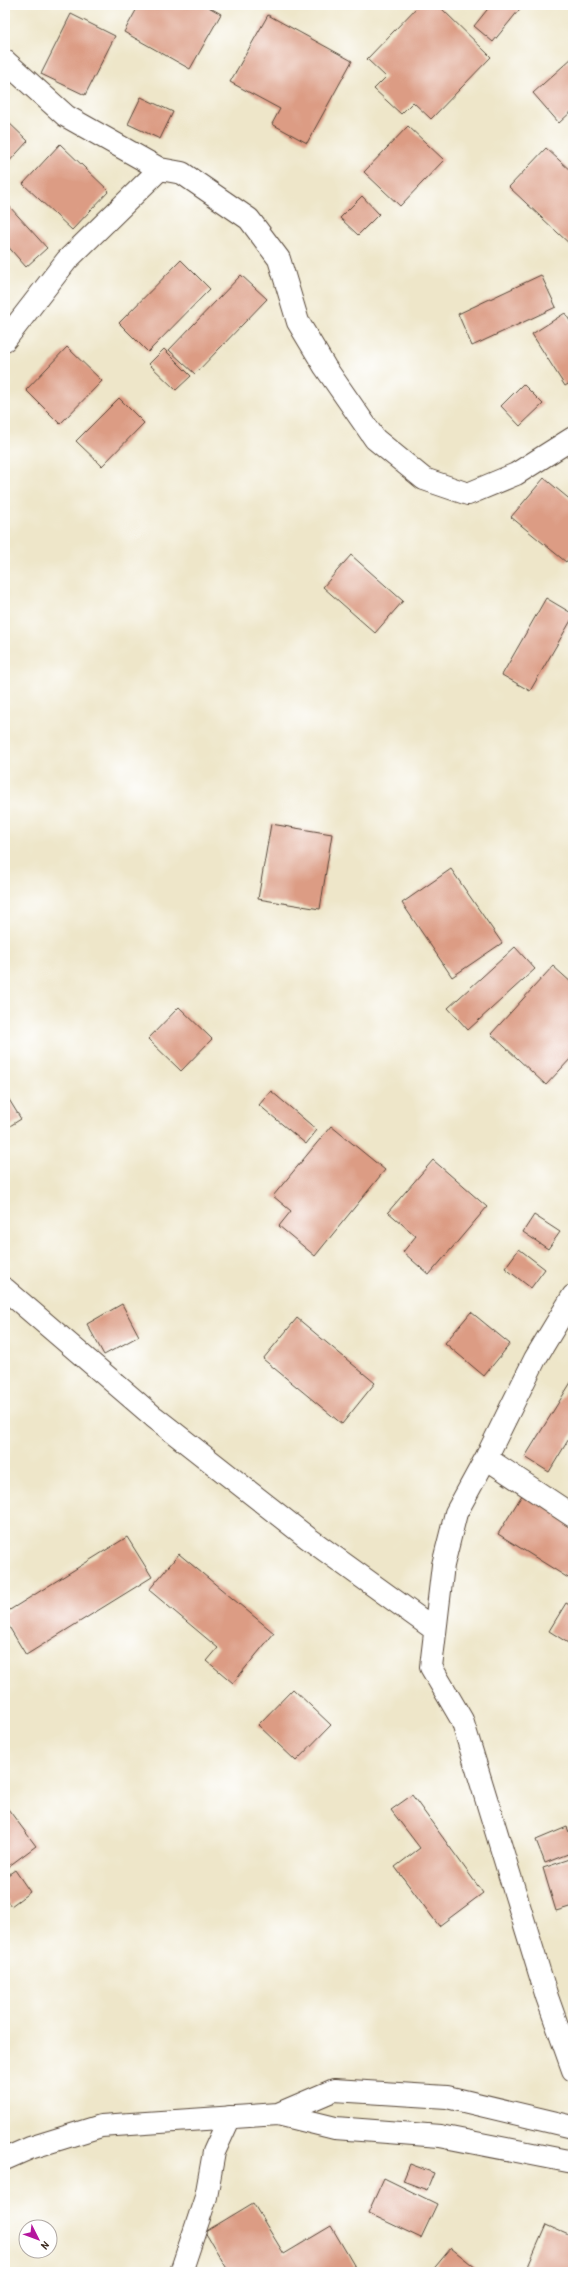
<svg xmlns="http://www.w3.org/2000/svg" width="578" height="2277" font-family="'Patrick Hand',sans-serif">
  <rect width="100%" height="100%" fill="#fff"/>
  <filter id="ink" filterUnits="userSpaceOnUse"><feTurbulence type="fractalNoise" baseFrequency=".025" numOctaves="2"/><feDisplacementMap in="SourceGraphic" scale="8" xChannelSelector="R" yChannelSelector="G"/><feConvolveMatrix kernelMatrix="1 2 1 2 8 2 1 2 1" color-interpolation-filters="sRGB"/></filter>
  <filter id="wash" filterUnits="userSpaceOnUse"><feTurbulence type="fractalNoise" baseFrequency=".012" numOctaves="4" result="noise"/><feDisplacementMap in="SourceGraphic" scale="16" xChannelSelector="R" yChannelSelector="G"/><feGaussianBlur stdDeviation="0.9" result="paint"/><feColorMatrix in="noise" values="0 0 0 0 0 0 0 0 0 0 0 0 0 0 0 0 0 1.4 0 .05"/><feComposite in="paint" operator="in"/></filter>
  <g filter="url(#wash)">
    <rect width="100%" height="100%" fill="#eee6c9"/>
    <g id="blocks">
      <!-- building -->
      <path fill="#dc9c84" d="M139 5H205L221 14 190 69 124 32Z
        M419 5H438L491 57 431 119 413 102 401 114 374 89 386 77 367 59Z
        M491 5H523L493 42 474 26Z
        M71 14 115 36 85 95 41 74Z
        M268 15 352 61 307 143 272 124 280 109 230 82Z
        M573 57V110L559 123 533 93Z
        M141 97 173 112 160 139 128 124Z
        M5 119 28 141 5 166Z
        M408 126 444 160 400 206 364 172Z
        M60 144 109 191 72 230 23 184Z
        M546 148 573 173V247L509 187Z
        M362 196 379 214 358 235 340 218Z
        M9 206 47 248 26 267 5 243V210Z
        M181 260 210 289 148 352 119 323Z
        M241 275 267 299 195 374 169 350Z
        M541 275 556 307 472 346 458 314Z
        M565 313 573 326V381L565 386 532 334Z
        M67 347 102 381 60 424 26 390Z
        M164 349 191 376 176 390 149 364Z
        M523 384 543 404 520 426 501 406Z
        M119 398 144 423 102 466 76 441Z
        M544 478 573 502V553L566 562 511 517Z
        M351 555 403 601 375 633 323 587Z
        M546 598 573 614V617L530 691 502 675Z
        M271 824 332 834 320 909 258 899Z
        M451 869 502 943 452 977 402 903Z
        M515 947 535 969 468 1030 448 1008Z
        M553 966 573 984V1056L546 1085 491 1034Z
        M179 1007 212 1039 181 1071 148 1039Z
        M271 1091 317 1130 306 1144 259 1105Z
        M5 1093 21 1119 5 1129Z
        M331 1126 385 1170 315 1256 279 1226 291 1211 273 1196Z
        M433 1160 487 1207 429 1275 403 1252 416 1236 388 1212Z
        M534 1215 560 1232 548 1249 523 1232Z
        M519 1249 545 1269 531 1288 505 1268Z
        M122 1304 139 1336 104 1355 87 1324Z
        M471 1312 510 1344 484 1376 445 1343Z
        M297 1318 375 1383 342 1424 263 1359Z
        M573 1379V1432L549 1472 525 1457Z
        M524 1492 573 1523V1581L498 1534Z
        M127 1537 152 1577 26 1655 5 1620V1613Z
        M179 1554 274 1633 233 1683 207 1661 218 1648 149 1590Z
        M566 1603 573 1607V1646L549 1631Z
        M293 1689 331 1725 296 1761 258 1725Z
        M412 1795 483 1893 439 1926 395 1867 420 1848 391 1810Z
        M5 1805 36 1846 5 1869Z
        M567 1827 573 1842V1852L545 1863 536 1840Z
        M573 1858V1906L556 1911 543 1868Z
        M15 1870 30 1892 11 1906 5 1898V1877Z
        M410 2164 434 2173 427 2190 403 2181Z
        M384 2178 437 2204 421 2238 368 2213Z
        M253 2203 284 2254 331 2226 358 2272H229L205 2232Z
        M546 2225 573 2237V2272L526 2271Z
        M451 2248 481 2272H431Z"/>
    </g>
  </g>
  <g filter="url(#ink)">
    <use href="#blocks" fill-opacity="0" stroke="#564638" stroke-width="1"/>
    <g fill="none" stroke-linecap="round" stroke-linejoin="round">
      <!-- minor casing -->
      <g stroke="#564638" stroke-width="24">
        <path id="minor" d="M5 61 66 116 160 169 182 173 249 219 279 259 298 322 325 367 375 439 424 479 468 494 516 474 573 438
          M5 340 67 260 160 169
          M5 1289 154 1417 308 1538 434 1629
          M573 1296 535 1359 486 1458 456 1513 443 1565 431 1667 462 1720 547 1997 573 2070
          M486 1458 573 1516
          M181 2272 206 2197 214 2152 230 2117"/>
      </g>
      <!-- major casing -->
      <g stroke="#564638" stroke-width="24">
        <path id="major" d="M278 2114 334 2090 447 2097 573 2127
          M5 2159 30 2148 101 2126 278 2114 335 2128 440 2136 573 2162"/>
      </g>
      <!-- minor -->
      <use href="#minor" stroke="#fff" stroke-width="22"/>
      <!-- major -->
      <use href="#major" stroke="#fff" stroke-width="22"/>
    </g>
  </g>
  <!-- margin -->
  <rect width="578" height="2277" fill="none" stroke="#fff" stroke-width="20"/>
  <!-- north arrow -->
  <g transform="translate(38 2239) rotate(132)"><circle r="19" fill="#ffffff" stroke="#b1aaa5"/>
  <path d="M0-3L7 15L0 10L-7 15Z" fill="#b5179e"/>
  <text y="-6" font-size="11" font-weight="bold" text-anchor="middle" fill="#3b2a1e">N</text>
  </g>
</svg>
